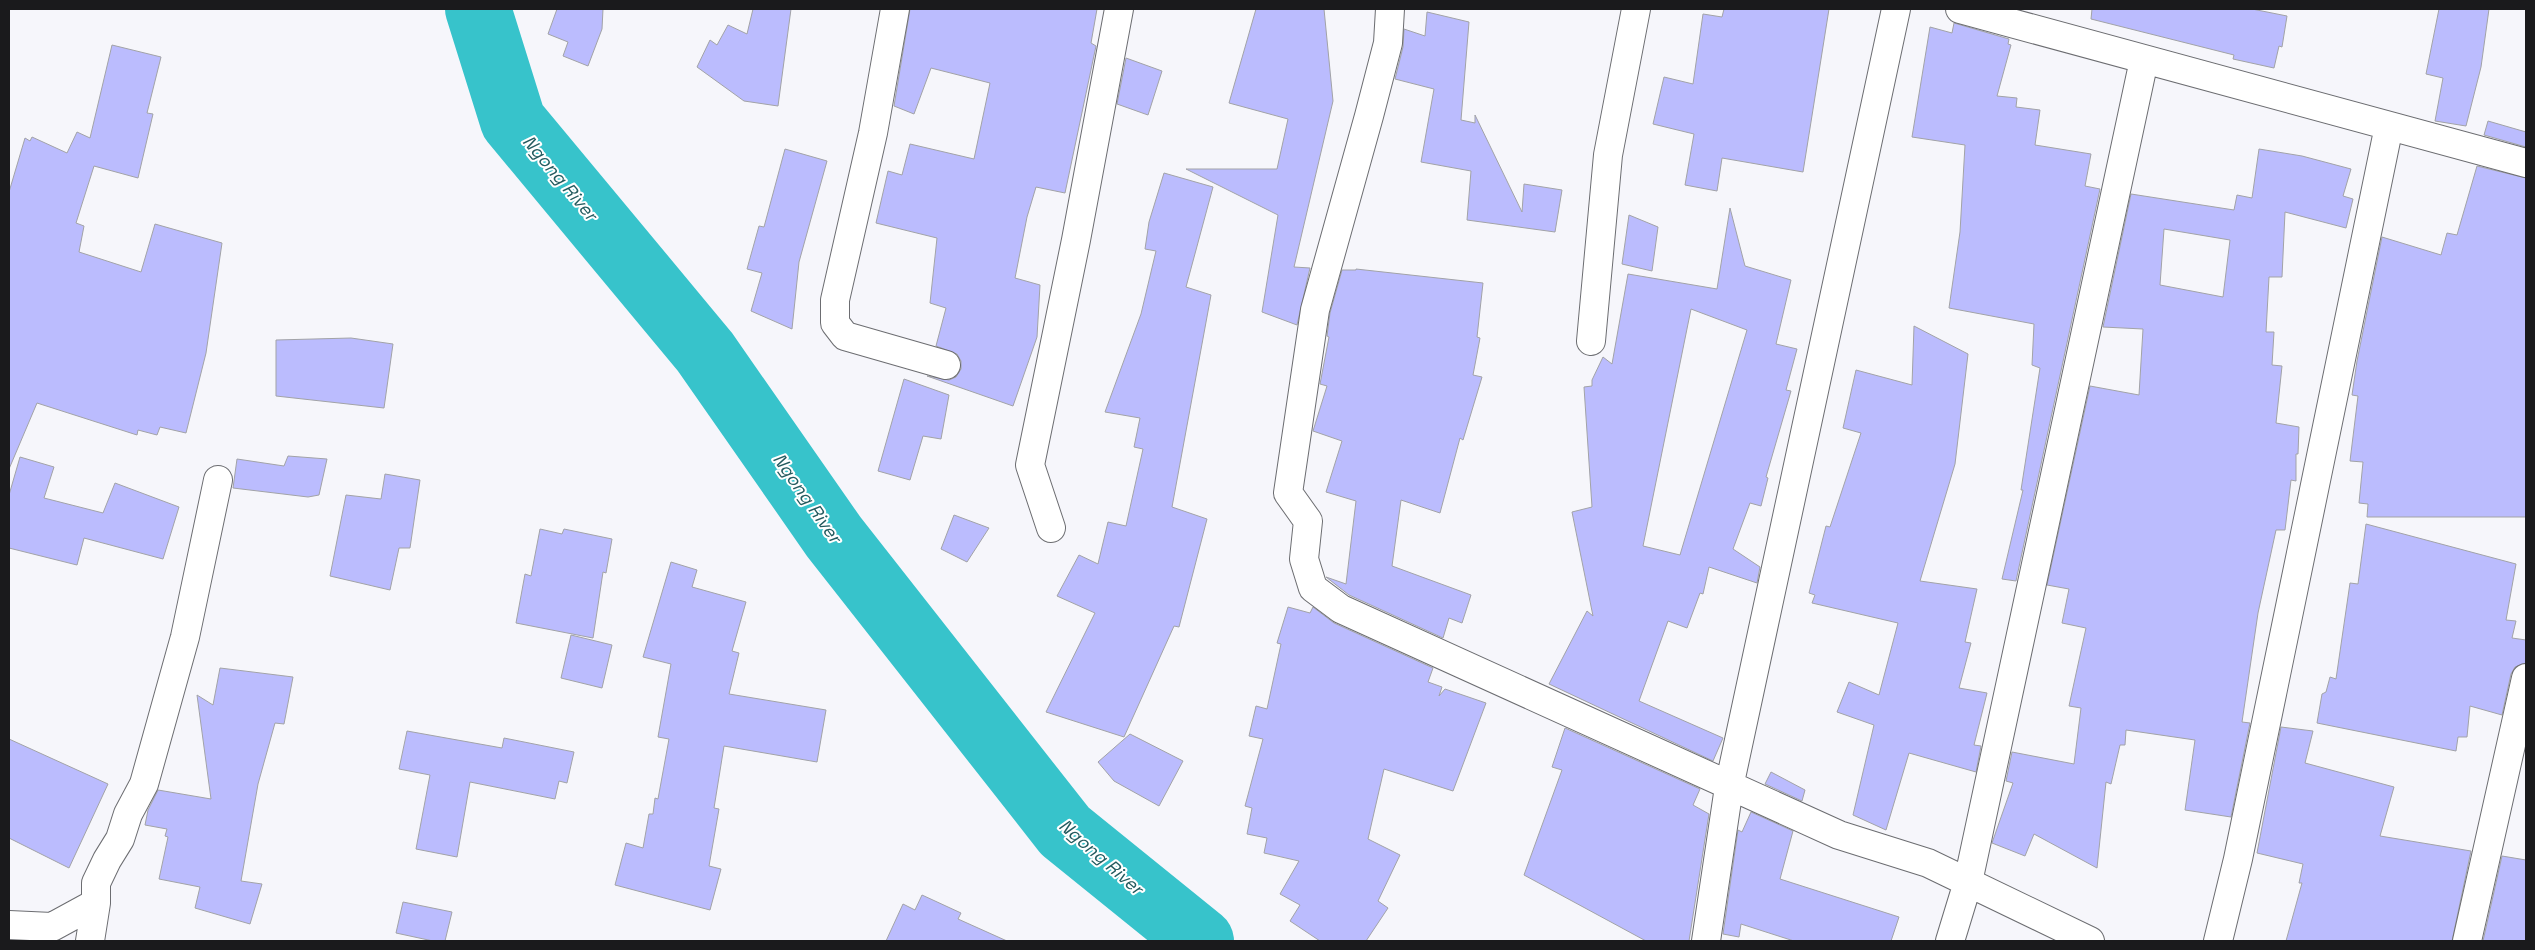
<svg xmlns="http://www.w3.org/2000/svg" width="2535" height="950" font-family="'Space Grotesk',sans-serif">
  <rect width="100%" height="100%" fill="#f6f6fb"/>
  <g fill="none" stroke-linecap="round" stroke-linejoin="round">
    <!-- river -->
    <path stroke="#37c3cb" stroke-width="66" d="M478 9 513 121 705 352 834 537 1065 831 1201 941"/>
  </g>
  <!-- building -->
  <path fill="#bbbcfe" stroke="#a2a3a7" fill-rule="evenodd" d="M557 9H603L602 29 588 66 563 56 568 42 548 34Z
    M753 9H791L778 106 744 101 697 67 710 40 717 45 728 25 747 34Z
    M910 9H1097L1091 43 1096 46 1065 193 1036 187 1027 217 1015 278 1040 285 1037 337 1013 406 927 376 949 380 956 377 961 369V361L957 354 936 346 946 308 930 303 937 238 876 223 888 171 902 175 910 144 974 159 990 83 931 68 914 114 894 106Z
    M1256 9H1324L1333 101 1294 267 1310 268 1297 325 1262 312 1278 215 1186 169H1277L1288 119 1229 103Z
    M1724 9H1829L1803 172 1722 158 1717 191 1685 185 1694 134 1653 124 1664 77 1693 84 1703 14 1722 17Z
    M2092 9H2252L2287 16 2282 47 2279 46 2274 68 2233 59 2234 55 2091 19Z
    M2439 9H2489L2481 67 2466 126 2435 121 2443 78 2426 74Z
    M1427 12 1469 22 1461 120 1475 123V115L1522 212 1524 184 1562 190 1555 232 1467 220 1471 171 1421 162 1434 89 1395 79 1403 47 1404 29 1425 36Z
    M1954 23 2009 39 2008 44 2011 45 1997 96 2017 98 2016 107 2040 110 2035 145 2091 154 2085 186 2100 189 2016 581 2002 579 2023 490H2021L2040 368 2032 365 2034 324 1949 308 1960 232 1965 145 1912 137 1930 27 1952 33Z
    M112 45 161 57 147 113 153 114 138 178 94 166 76 223 84 226 79 252 141 272 155 224 222 243 206 353 186 433 160 427 157 435 138 430 137 435 37 403 9 469V192L25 138 30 141 32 137 67 153 77 132 90 138Z
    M1126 58 1162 71 1148 115 1117 104Z
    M2488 121 2526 132V147L2484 135Z
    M785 149 827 161 799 262 792 329 751 311 762 273 747 269 759 226 764 227Z
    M2259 149 2302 156 2351 169 2343 196 2353 199 2346 228 2285 212 2282 277H2269L2266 332H2274L2272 365 2282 366 2276 423 2299 427 2298 454H2296V481L2291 480 2285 530H2276L2258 613 2242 722 2250 723 2231 817 2185 810 2195 740 2126 730 2125 745H2120L2111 784 2106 782 2097 868 2034 834 2025 856 1992 843 2013 783 2006 781 2012 752 2074 764 2081 708 2069 706 2086 628 2062 623 2069 589 2047 585 2090 386 2139 395 2143 329 2103 327 2131 194 2234 210 2237 195 2252 198ZM2164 229 2230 240 2223 297 2160 285Z
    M2477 166 2526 178V517H2367L2368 504 2359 503 2363 462 2350 461 2358 396 2352 395 2357 361 2382 237 2441 255 2447 233 2457 235Z
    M1164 173 1213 187 1186 287 1211 295 1172 507 1207 519 1179 627 1174 626 1124 737 1046 712 1095 613 1057 596 1079 555 1098 564 1108 522 1126 526 1143 449 1134 447 1140 418 1105 412 1141 314 1156 251 1145 249 1149 222Z
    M1730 208 1745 266 1791 280 1776 344 1797 349 1786 390 1791 391 1766 477 1768 478 1761 506 1750 503 1733 549 1760 567 1757 583 1709 567 1703 594 1700 593 1687 628 1668 621 1639 701 1723 738 1713 761 1549 684 1587 611 1593 616 1572 512 1592 507 1584 387 1592 386V380L1603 357 1612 364 1628 274 1717 289ZM1691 309 1747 330 1680 555 1643 546Z
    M1629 215 1658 227 1652 271 1622 264Z
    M1356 269 1483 283 1477 337 1480 338 1473 375 1482 377 1463 440 1460 438 1440 513 1401 500 1392 566 1471 595 1462 623 1449 618 1443 638 1349 595 1326 577 1346 584 1356 501 1326 492 1342 441 1313 431 1327 386 1320 384 1329 337 1327 336 1330 313 1342 270H1356Z
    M1914 326 1968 354 1955 464 1920 581 1977 589 1965 642 1971 643 1959 688 1987 693 1974 745 1981 746 1976 772 1909 753 1886 830 1853 815 1874 725 1837 712 1849 682 1879 695 1898 623 1812 603 1815 595 1809 593 1826 526 1830 527 1861 433 1843 428 1856 370 1912 385Z
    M351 338 393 344 384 408 276 396V340Z
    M904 379 949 395 941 439 923 436 910 480 878 471Z
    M288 456 327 459 319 495 308 497 233 488 237 459 284 466Z
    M20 457 54 467 44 498 103 513 115 483 179 507 163 559 84 538 77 565 9 548V495Z
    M385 474 420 480 410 548H399L390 590 330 576 346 495 381 499Z
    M954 515 989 528 967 562 941 549Z
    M2366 524 2516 564 2506 620 2516 621 2512 638 2526 640V663L2515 667 2511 674 2502 715 2470 706 2467 737H2458L2456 751 2317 723 2322 694 2326 692 2330 677 2336 679 2350 583 2358 584Z
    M540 529 562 534 564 529 612 539 606 573 603 572 593 638 516 623 525 574 531 576Z
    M671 562 697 570 692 587 746 602 732 651 739 653 729 694 826 710 817 762 724 746 714 808 719 809 709 866 721 869 710 910 615 885 626 843 643 848 649 814H653L655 798 658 799 669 739 658 737 671 664 643 657Z
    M1288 607 1310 613 1313 607 1334 623 1433 668 1428 682 1442 687 1439 696 1445 689 1486 703 1453 791 1384 769 1368 839 1400 855 1378 901 1388 908 1366 941H1320L1290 921 1300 905 1280 894 1299 861 1264 853 1267 838 1247 834 1252 808 1245 806 1263 739 1249 736 1256 706 1267 709 1281 644 1277 643Z
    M571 635 612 645 602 688 561 678Z
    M220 668 293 677 284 724 275 723 258 784 241 881 262 884 250 924 195 908 200 887 159 879 168 837 165 836 167 829 145 825 148 810 158 790 211 799 197 695 213 705Z
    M2281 727 2313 731 2305 763 2394 787 2380 836 2471 851 2452 941H2286L2302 883H2299L2303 864 2257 853Z
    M1565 728 1700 789 1693 805 1709 814 1689 941H1646L1524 875 1562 770 1552 767Z
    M407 731 502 748 504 738 574 752 567 783 559 781 555 799 470 782 457 857 416 849 430 775 399 769Z
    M1130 734 1183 761 1159 806 1114 781 1098 762Z
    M9 739 108 784 69 868 9 838Z
    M1771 772 1805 790 1802 801 1765 784Z
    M1751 812 1793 831 1780 879 1899 917 1891 941H1794L1741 924 1739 937 1723 934 1738 830 1742 832Z
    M2502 856 2526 860V941H2483Z
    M922 895 961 913 958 919 1007 941H886L903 904 915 910Z
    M403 902 452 912 445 941H433L396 933Z"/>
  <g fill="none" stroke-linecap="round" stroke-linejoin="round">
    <!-- minor casing -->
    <g stroke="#6c6d71" stroke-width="30">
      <path id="minor" d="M895 9 873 133 835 300V323L845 336 946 365
        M1390 9 1388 43 1369 116 1315 310 1288 493 1308 521 1304 559 1313 588 1341 609 1839 835 1928 863 2090 941
        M1960 9 2526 163
        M1591 341 1608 155 1636 9
        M1051 528 1030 465 1076 240 1119 9
        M9 925 52 927 96 903V883L107 860 120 839 128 814 144 784 185 637 218 480
        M90 941 96 903
        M1706 941 1729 787 1896 9
        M1950 941 1968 882 2144 60
        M2218 941 2238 859 2389 126
        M2467 941 2526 678"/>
    </g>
    <!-- minor -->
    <use href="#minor" stroke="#fff" stroke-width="28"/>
  </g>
  <g text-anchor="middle" stroke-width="4" stroke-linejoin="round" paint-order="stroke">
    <!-- water labels -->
    <g font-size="18" font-style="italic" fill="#245b5f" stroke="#fff">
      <text transform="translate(560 178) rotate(50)" y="6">Ngong River</text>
      <text transform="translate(807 498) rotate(55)" y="6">Ngong River</text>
      <text transform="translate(1101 857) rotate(41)" y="6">Ngong River</text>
    </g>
  </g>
  <!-- border -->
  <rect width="2535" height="950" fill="none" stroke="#1a1a1c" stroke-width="20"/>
</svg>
